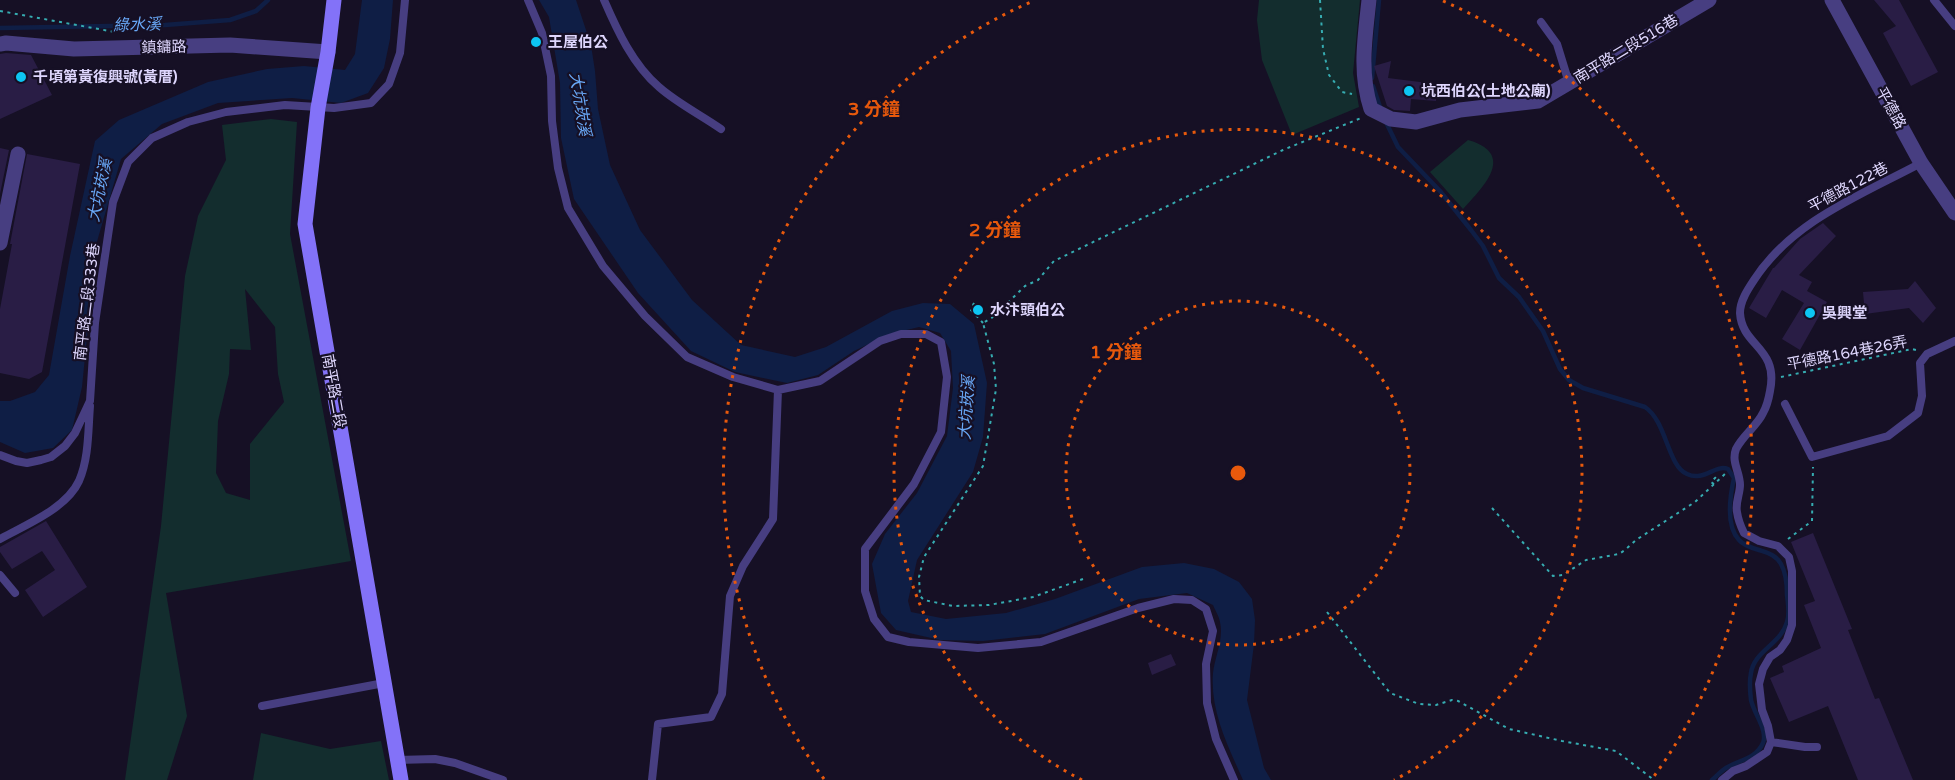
<svg xmlns="http://www.w3.org/2000/svg" width="1955" height="780" font-family="'Varela Round','Noto Sans TC',sans-serif">
  <rect width="100%" height="100%" fill="#161025"/>
  <!-- green -->
  <path fill="#132d2e" fill-rule="evenodd" d="M1259 0H1360L1353 73 1359 107 1292 135 1262 60 1257 20Z
    M271 119 297 122 290 234 351 561 166 593 187 716 167 780H125L161 526 185 276 198 216 226 160 222 125ZM245 289 275 327 278 374 284 402 250 444V500L226 493 216 473 218 421 229 374 230 349 251 350Z
    M1468 140C1517 154 1483 187 1463 209L1430 172Z
    M261 733 330 749 381 741 389 780H253Z"/>
  <!-- water -->
  <path fill="#0f1e45" d="M362 0H393L390 39 384 68 368 93 341 103 292 98 218 103 162 124 121 159 96 245 82 387 72 430 53 448 25 453 0 442V401H10L35 392 49 375 70 256 95 141 119 120 208 82 267 69 304 66 345 70 355 54Z
    M539 0H576L591 45 595 71 598 109 610 165 640 230 692 300 741 345 795 357 826 347 892 311 923 303 950 304 974 324 987 383 983 437 973 472 917 560 908 601 911 612 946 619 1006 613 1055 599 1142 567 1184 563 1214 569 1239 582 1252 599 1255 620 1254 644 1247 700 1264 768 1271 780H1243C1228 746 1210 711 1213 673 1215 656 1224 639 1220 622 1219 616 1215 610 1213 605L1187 593 1139 599 1045 634 983 641 940 640 896 630 881 613 872 564 885 534 917 493 947 436 953 388 951 351 940 333 919 327 890 334 854 351 818 375 787 383 735 372 691 351 638 293 574 199 561 138 560 83 549 17Z"/>
  <g fill="none" stroke-linecap="round" stroke-linejoin="round">
    <!-- stream -->
    <path stroke="#0f1e45" stroke-width="4.5" d="M0 28 165 25 230 20 256 11 268 0
      M1372 78 1379 0
      M1373 86 1381 110
      M1385 120 1398 147 1440 191 1471 230 1483 246 1499 278 1519 297 1543 331 1560 369 1569 380 1583 388 1645 407C1667 422 1667 465 1687 474 1704 482 1715 464 1728 469L1734 478C1730 496 1725 525 1739 540 1743 545 1752 548 1759 550 1768 553 1776 555 1781 564 1786 573 1787 585 1787 595 1788 604 1790 614 1787 622 1781 644 1754 651 1751 673 1749 682 1750 692 1751 700 1754 714 1768 730 1763 743 1756 759 1739 760 1726 768 1721 771 1717 776 1712 780"/>
  </g>
  <!-- building -->
  <path fill="#291d45" d="M1874 0H1899L1938 72 1911 86 1883 33 1896 26Z
    M6 53 31 55 52 95 0 119V54Z
    M1391 61 1388 78 1436 84V101L1411 99 1410 111 1394 110 1387 106 1374 66Z
    M0 148 9 150 0 194Z
    M27 154 80 164 42 372 29 379 0 373V309L12 244H10Z
    M1823 223 1836 236 1799 275 1812 282 1807 291 1827 302 1800 350 1782 339 1804 303 1782 290 1766 318 1749 308 1773 268H1774L1800 239Z
    M1915 281 1936 308 1923 323 1909 308 1865 314 1863 292 1908 289Z
    M46 521 87 587 43 617 25 590 55 570 42 551 12 569 0 552V547Z
    M1813 533 1852 629 1848 630 1875 699 1879 698 1913 780H1858L1828 706 1789 722 1770 678 1784 672 1782 666 1821 648 1804 605 1815 601 1791 542Z
    M1171 654 1176 665 1152 675 1148 663Z"/>
  <g fill="none" stroke-linecap="round" stroke-linejoin="round">
    <!-- path -->
    <path stroke="#36acb1" stroke-width="2" stroke-dasharray="3 4.5" stroke-linecap="butt" d="M1320 0 1323 49 1329 75 1342 92 1352 94
      M0 11 115 32
      M974 303 971 310 983 323
      M1781 377 1912 349 1916 350
      M1714 484 1711 482 1718 475
      M1492 508 1553 576 1563 575 1586 560 1619 554 1625 550 1636 540 1695 502 1726 473
      M1788 539 1812 521 1813 467
      M1083 579 1033 597 989 605 953 606 924 600 920 596 919 577 924 557 983 466 996 389 994 364 983 323 993 317 1025 286 1038 280 1054 261 1283 150 1361 118
      M1327 612 1390 693 1419 704 1436 705 1452 700 1458 701 1509 729 1562 741 1616 751 1654 780"/>
    <!-- lane -->
    <path stroke="#473e81" stroke-width="8" d="M528 0 542 33 551 76 552 121 558 168 568 208 603 266 645 316 687 357 733 377 778 390 820 381 880 341 901 334H926L941 342 947 377 941 432 914 484 865 549V591L874 619 888 637 909 642 978 648 1041 642 1138 608 1174 599 1192 600 1206 609 1213 631 1206 664 1207 703 1216 739 1234 780
      M604 0C617 30 633 65 659 87 677 103 701 115 721 129
      M1934 0 1955 26
      M1541 22 1557 44 1569 83
      M1785 404 1812 457 1888 436 1918 413 1922 396 1920 363 1927 354 1955 341
      M0 455 16 461 27 463 41 460 51 457 65 446 75 433 90 401 95 323 113 202 128 162 152 138 188 122 226 112 285 105 334 108 371 103 389 84 400 53 405 0
      M0 539C25 525 66 509 79 481 89 458 88 431 90 406
      M0 575 15 593
      M262 706 384 683
      M1771 742 1805 747H1817
      M397 760 435 759 455 763 503 780
      M652 780 658 724 711 717 722 694 730 596 743 566 773 519 778 390
      M1722 780 1733 771 1746 766 1767 752 1771 742 1768 726 1762 710 1759 684 1763 669 1770 657 1780 650 1787 640 1792 625V571L1789 557 1778 546 1759 541 1744 533C1741 527 1738 519 1737 512 1735 503 1740 494 1740 485 1740 472 1731 462 1736 449 1743 435 1757 426 1763 413 1767 406 1769 397 1770 391 1779 347 1742 347 1740 313 1740 301 1748 289 1754 280 1792 221 1861 195 1921 163"/>
    <!-- street -->
    <path stroke="#473e81" stroke-width="15" d="M1369 0C1365 38 1359 72 1371 109L1391 119 1416 122 1460 110 1538 101 1709 0
      M1832 0 1921 163 1955 213
      M0 44 6 43 74 49 230 45 328 52
      M0 243 18 154"/>
    <!-- secondary -->
    <path stroke="#8372f8" stroke-width="15" d="M334 0 328 52 318 108 305 224 401 780"/>
  </g>
  <!-- distance rings -->
  <g fill="none" stroke="#e8590c" stroke-width="3" stroke-dasharray="3 6">
    <circle cx="1238" cy="473" r="172"/>
    <path d="M1082 780A344 344 0 1 1 1394 780"/>
    <path d="M824 779A515 515 0 0 1 1033 1M1443 1A515 515 0 0 1 1652 779"/>
  </g>
  <!-- markers -->
  <g fill="#0dc5f2" stroke="#161025" stroke-width="2">
    <circle cx="536" cy="42" r="6"/>
    <circle cx="21" cy="77" r="6"/>
    <circle cx="1409" cy="91" r="6"/>
    <circle cx="978" cy="310" r="6"/>
    <circle cx="1810" cy="313" r="6"/>
  </g>
  <g text-anchor="middle" stroke-width="4.5" stroke-linejoin="round" paint-order="stroke">
    <!-- poi labels -->
    <g font-size="15" font-weight="bold" fill="#ded6fd" stroke="#161025" text-anchor="start">
      <text x="548" y="47">王屋伯公</text>
      <text x="33" y="82">千頃第黃復興號(黃厝)</text>
      <text x="1421" y="96">坑西伯公(土地公廟)</text>
      <text x="990" y="315">水汴頭伯公</text>
      <text x="1822" y="318">吳興堂</text>
    </g>
    <!-- street labels -->
    <g font-size="15" fill="#ded6fd" stroke="#161025">
      <text transform="translate(164 47) rotate(-1)" y="5">鎮鏞路</text>
      <text transform="translate(1626 49) rotate(-31)" y="5">南平路二段516巷</text>
      <text transform="translate(1891 108) rotate(61)" y="5">平德路</text>
      <text transform="translate(1848 187) rotate(-28)" y="5">平德路122巷</text>
      <text transform="translate(87 302) rotate(-83)" y="5">南平路二段333巷</text>
      <text transform="translate(1847 353) rotate(-11)" y="5">平德路164巷26弄</text>
      <text transform="translate(334 391) rotate(80)" y="5">南平路二段</text>
    </g>
    <!-- water labels -->
    <g font-size="16" font-style="italic" fill="#69a8f7" stroke="#161025">
      <text transform="translate(137 24) rotate(-2)" y="6">綠水溪</text>
      <text transform="translate(581 104) rotate(81)" y="6">大坑崁溪</text>
      <text transform="translate(99 190) rotate(-78)" y="6">大坑崁溪</text>
      <text transform="translate(966 408) rotate(-86)" y="6">大坑崁溪</text>
    </g>
  </g>
  <circle cx="1238" cy="473" r="9" fill="#e8590c" stroke="#161025" stroke-width="3"/>
  <g font-size="18" text-anchor="middle" font-weight="bold" fill="#e8590c" stroke="#161025" stroke-width="4.5" stroke-linejoin="round" paint-order="stroke">
    <text x="874" y="115">3 分鐘</text>
    <text x="995" y="236">2 分鐘</text>
    <text x="1116" y="358">1 分鐘</text>
  </g>
</svg>
